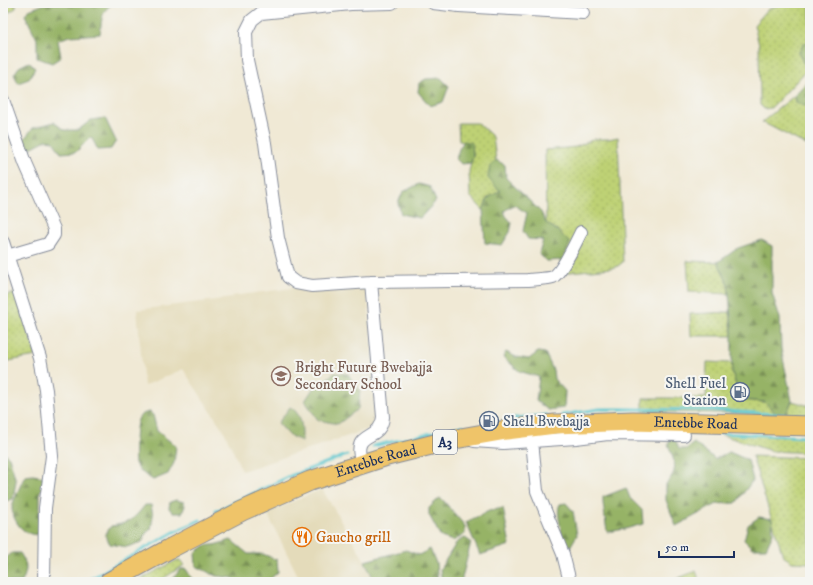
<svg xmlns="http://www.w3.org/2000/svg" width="813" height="585" font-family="'IM FELL DW Pica',serif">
  <defs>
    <pattern id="grass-dots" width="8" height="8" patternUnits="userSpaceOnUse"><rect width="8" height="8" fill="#bed174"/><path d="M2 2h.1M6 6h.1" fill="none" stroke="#a3b467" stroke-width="1.8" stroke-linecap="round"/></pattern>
    <pattern id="forest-firs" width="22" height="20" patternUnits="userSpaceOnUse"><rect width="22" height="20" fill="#96b366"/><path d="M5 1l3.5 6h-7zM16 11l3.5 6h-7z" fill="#7a9257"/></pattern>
  </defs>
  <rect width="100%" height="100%" fill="#f6f6f2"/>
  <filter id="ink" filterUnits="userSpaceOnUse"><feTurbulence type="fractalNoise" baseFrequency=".025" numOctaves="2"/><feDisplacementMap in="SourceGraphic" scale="8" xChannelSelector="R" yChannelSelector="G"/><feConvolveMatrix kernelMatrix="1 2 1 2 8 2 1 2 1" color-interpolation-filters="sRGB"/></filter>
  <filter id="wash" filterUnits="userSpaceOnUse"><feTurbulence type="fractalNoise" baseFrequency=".012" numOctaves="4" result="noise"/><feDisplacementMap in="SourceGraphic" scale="16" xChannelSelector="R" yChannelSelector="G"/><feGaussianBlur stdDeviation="0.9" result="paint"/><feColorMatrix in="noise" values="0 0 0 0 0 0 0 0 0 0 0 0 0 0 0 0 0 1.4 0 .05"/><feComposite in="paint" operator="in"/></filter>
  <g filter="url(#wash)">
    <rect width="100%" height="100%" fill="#f0e9d5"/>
    <!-- built -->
    <path fill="#e4dbba" d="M366 284 380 421 369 429 242 471 224 431 183 369 144 386 137 310 232 298V296L293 288Z
      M322 489 365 561 375 582H301L267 513Z"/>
    <!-- grass -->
    <path fill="url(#grass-dots)" stroke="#6c8069" d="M3 3H16V8L3 16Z
      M785 3H810V42H809L799 52 803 63H810V67L771 108 764 109 760 105 759 45 754 25 768 9Z
      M795 95 796 103 810 107V147L762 122Z
      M458 123H478L493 137 496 160 490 166 500 191 488 198 483 210 470 196 469 171 473 156 472 144 459 141Z
      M618 137 623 262 618 266 611 268 561 273 558 231 546 223 545 150 576 147 594 139H609Z
      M687 261 718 262 728 284 729 294 689 292Z
      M16 293 36 356 3 362V296Z
      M730 312 732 336H691L690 314Z
      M707 362 732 363V372L741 400 765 402 786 414 792 401 810 406V419H792L730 413 643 412V398H706Z
      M719 434 810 436V453L771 451Z
      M752 456 810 458V563L792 562 783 556Z
      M177 560H180L184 565 158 582H145L141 579Z
      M696 571 700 582H669Z"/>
    <!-- forest -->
    <path fill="url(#forest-firs)" stroke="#587162" d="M47 3H115C101 9 102 19 100 34L70 36 58 40 61 57 52 63 37 58V39L25 15 29 10Z
      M810 42V63H803L799 52 804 43Z
      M29 62 35 68 29 79 18 83 14 74 19 67Z
      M441 78 449 86 443 102 430 106 418 92 419 83 426 79Z
      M810 78V107L796 103 795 95Z
      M105 118 116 141 111 149 98 150 91 137 76 152 61 153 53 141 46 140 27 150 23 145V140L33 128 54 122 64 130H78L91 120Z
      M464 141 472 143 473 156 471 163 461 164 456 159 459 149Z
      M496 160 505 165 506 178 541 212 546 223 558 231 570 243 562 260 547 261 539 254 543 240 528 239 523 231 527 213 514 205 504 211 506 216 512 223 510 232 502 245 485 243 483 210 488 198 500 191 488 178 490 166Z
      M419 184 430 187 436 201 420 218 401 214 398 203 403 192Z
      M762 240 772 246V293L780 318 781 349 792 401 786 414 777 415 765 402 741 400 732 372V330L728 284 718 262 738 248Z
      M506 352 516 357 529 359 538 352 545 353 553 370 554 379 565 391 564 408 548 410 536 401 539 377 519 371 503 357Z
      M335 373 348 374 360 391 358 409 338 424 318 420 305 401 314 387Z
      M290 407C303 414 302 429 302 441L290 436 278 423Z
      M150 412 153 415 157 431 176 446 174 463 168 474 153 480C147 476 138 471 135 463 134 459 135 424 138 420 140 414 145 413 150 412Z
      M671 438 675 439 679 449H686L694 443 715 459 729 452 748 460 753 480 736 503 717 504 676 526 666 500V484C680 468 674 462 668 444Z
      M3 452 9 457 16 481 13 499 3 502Z
      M33 475 45 477 47 484 40 491V515L41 534C26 538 13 523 12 508 12 503 22 482 25 476Z
      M626 488 630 498 642 510 643 524 625 529 607 532 603 503V497Z
      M439 498 443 500 465 526V534L453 541 441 537 429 515V508Z
      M176 500 184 502 185 506 182 513H173L169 508 170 502Z
      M566 503 573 511 577 535 570 547 564 545C563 535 555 511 560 504Z
      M145 505H151L153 516 151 529 146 533 142 542 127 547 110 544 105 535 111 526C130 523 133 520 145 505Z
      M503 508 510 545 480 555 466 522 489 511Z
      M759 517 772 519 773 533 766 548H752L744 540 748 525Z
      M465 538 471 542 461 582H442L440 569 457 542Z
      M231 540 248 554H263L277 560 278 572 269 580 262 582H238L233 578 216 576 196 566 195 553 206 545H214Z
      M430 549 436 563 438 582H375L365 561 406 550 419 555Z
      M12 553H20C27 564 28 569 22 582H3V559Z
      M180 569H186L191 577 193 582H171Z"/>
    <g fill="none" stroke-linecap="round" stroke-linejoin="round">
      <!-- stream -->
      <path stroke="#56c4cc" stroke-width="3" d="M562 415 599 409H630L711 410 804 416
        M506 419 546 415
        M712 433 810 437
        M373 446 463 426
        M216 511 290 476 347 455
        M85 582 174 532 200 520"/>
    </g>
  </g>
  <g filter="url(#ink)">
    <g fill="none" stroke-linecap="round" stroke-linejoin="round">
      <!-- street casing -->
      <g stroke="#868c9a" stroke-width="14">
        <path id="street" d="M433 3 459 6 583 13
          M3 100 25 163 54 229V235L48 244 7 256
          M3 242 40 358 46 390 52 456 45 508 44 582
          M371 282 312 286 296 283 288 277 278 238 265 143 247 60 246 32 252 20 261 13 351 4 392 3
          M474 441 503 443 576 438 608 434 684 435
          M532 441 537 491 563 554 570 582
          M362 463C350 429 381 443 383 417L371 282 528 280C534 279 548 279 553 277 562 272 576 242 581 232"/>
      </g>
      <!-- primary casing -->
      <g stroke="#868c9a" stroke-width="21">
        <g id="primary">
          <path id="s1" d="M109 582 169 549 242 511 278 495 310 481 387 456 455 439 506 430 555 424 633 421 810 426"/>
        </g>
      </g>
      <!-- street -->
      <use href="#street" stroke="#fff" stroke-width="12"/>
      <!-- primary -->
      <use href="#primary" stroke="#efc469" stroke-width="19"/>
    </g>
  </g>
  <!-- icons -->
  <defs>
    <g id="school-ring" transform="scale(1)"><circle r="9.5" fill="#f6f6f2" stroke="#8d6e63" stroke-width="1.5"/><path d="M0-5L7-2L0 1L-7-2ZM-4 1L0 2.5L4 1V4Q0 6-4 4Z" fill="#8d6e63"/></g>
    <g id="fuel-ring" transform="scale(1)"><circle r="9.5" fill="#f6f6f2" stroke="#5c6f8a" stroke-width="1.5"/><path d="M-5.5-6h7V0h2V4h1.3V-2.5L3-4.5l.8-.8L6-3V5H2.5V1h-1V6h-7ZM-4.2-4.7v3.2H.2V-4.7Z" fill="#5c6f8a"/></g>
    <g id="restaurant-ring" transform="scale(1)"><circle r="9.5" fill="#f6f6f2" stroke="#e8710a" stroke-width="1.5"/><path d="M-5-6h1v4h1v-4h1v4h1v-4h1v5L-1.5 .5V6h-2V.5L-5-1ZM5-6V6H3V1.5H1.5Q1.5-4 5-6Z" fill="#e8710a"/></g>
  </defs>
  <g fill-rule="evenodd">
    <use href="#school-ring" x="281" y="376"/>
    <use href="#fuel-ring" x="740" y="392"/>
    <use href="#fuel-ring" x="489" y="421"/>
    <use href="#restaurant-ring" x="302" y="537"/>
  </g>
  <g text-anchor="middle" stroke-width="4" stroke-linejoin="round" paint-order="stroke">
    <!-- shield labels -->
    <rect fill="#f6f6f2" stroke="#5d6b8a" stroke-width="1" x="433" y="430" width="24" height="24" rx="3"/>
    <g font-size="14" font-weight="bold" fill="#1b2f5e">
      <text x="445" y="447">A3</text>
    </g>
    <!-- education labels -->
    <g font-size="15" fill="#785e54" stroke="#f6f6f2" text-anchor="start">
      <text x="295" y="372">Bright Future Bwebajja<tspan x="295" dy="17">Secondary School</tspan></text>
    </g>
    <!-- service labels -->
    <g font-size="15" fill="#4e5e75" stroke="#f6f6f2" text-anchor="end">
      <text x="726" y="388">Shell Fuel<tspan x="726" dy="17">Station</tspan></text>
      <text x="503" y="426" text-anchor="start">Shell Bwebajja</text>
    </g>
    <!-- street labels -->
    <g font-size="15" fill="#1b2f5e" stroke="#f6f6f2">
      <text dy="5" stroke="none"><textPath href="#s1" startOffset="618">Entebbe Road</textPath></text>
      <text dy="5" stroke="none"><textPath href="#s1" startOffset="294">Entebbe Road</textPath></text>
    </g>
    <!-- food labels -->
    <g font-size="15" fill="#c56008" stroke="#f6f6f2" text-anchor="start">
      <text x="316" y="542">Gaucho grill</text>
    </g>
  </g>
  <!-- margin -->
  <rect width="813" height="585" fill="none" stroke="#f6f6f2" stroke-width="16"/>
  <!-- scale -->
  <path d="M659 551v6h75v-6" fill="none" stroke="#1b2f5e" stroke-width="2"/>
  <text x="665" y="551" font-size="12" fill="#1b2f5e" stroke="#f6f6f2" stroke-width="3" paint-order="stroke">50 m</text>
</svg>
